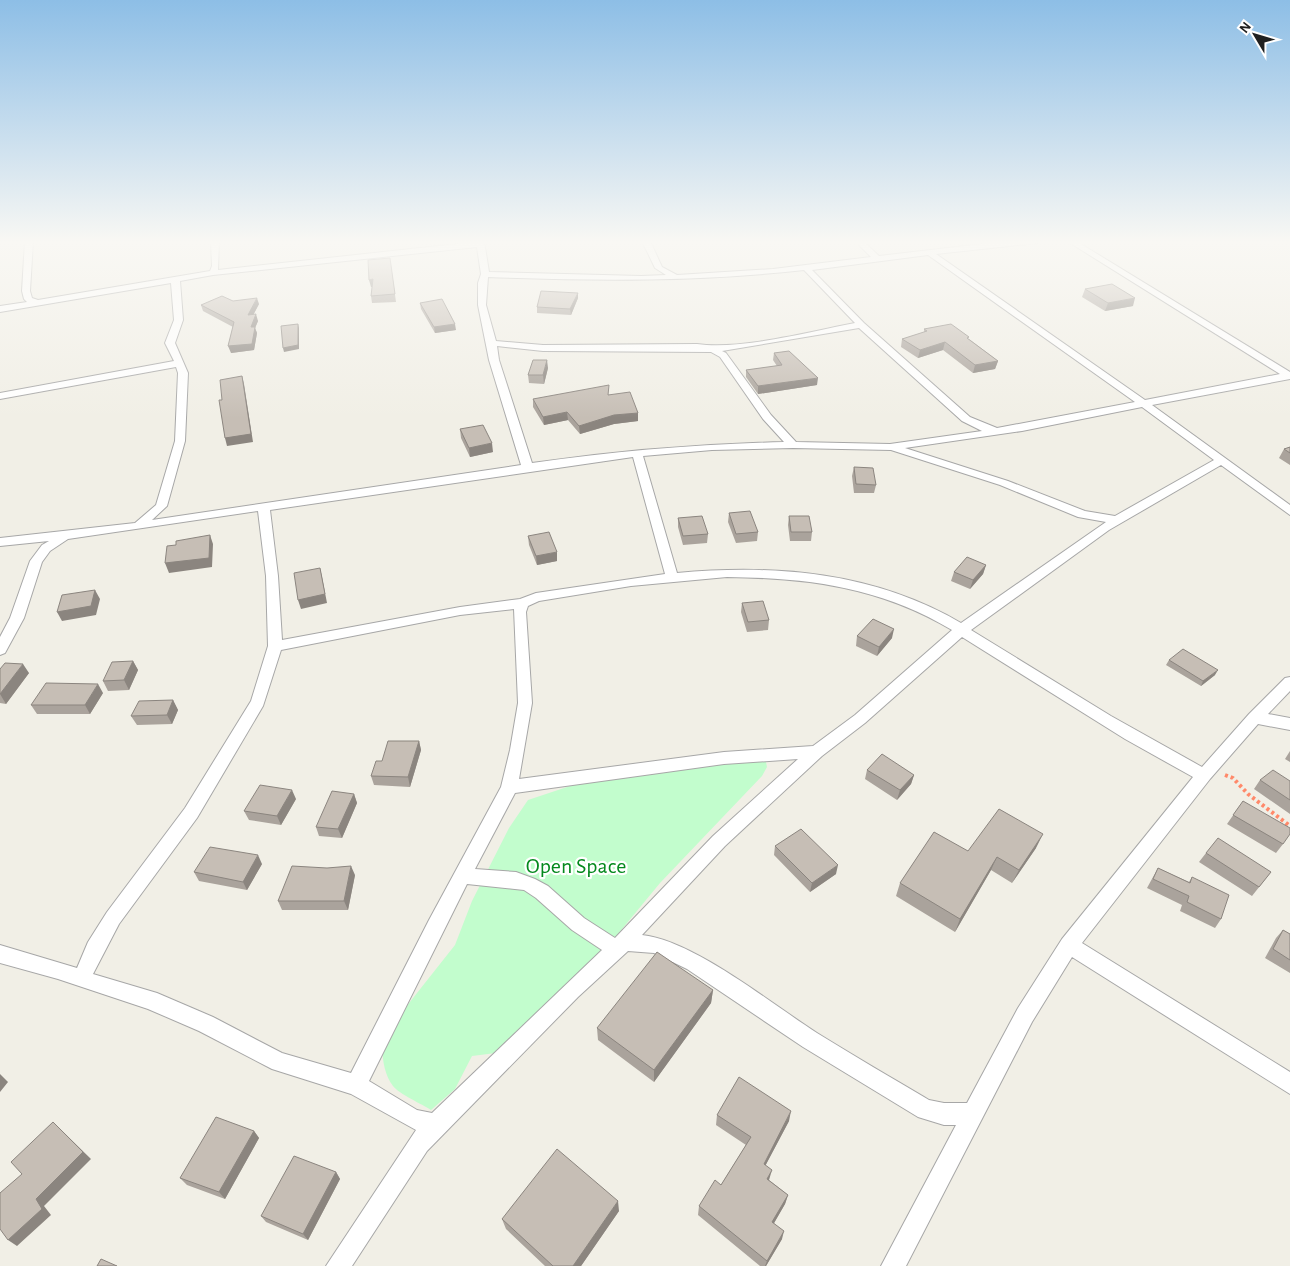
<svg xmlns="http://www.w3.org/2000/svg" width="1290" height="1266" font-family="'Alegreya Sans',sans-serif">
  <rect width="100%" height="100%" fill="#f1efe6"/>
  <!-- park -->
  <path fill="#c2fdcd" d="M765 757 767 767 762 776 660 883 613 940 513 1051 472 1056 455 1089 431 1110C422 1104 399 1094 393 1086 383 1073 381 1052 383 1036L455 945 472 901 509 828 528 800 603 775Z"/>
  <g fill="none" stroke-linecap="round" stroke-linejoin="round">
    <!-- street casing -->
    <g stroke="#a7a7a7" stroke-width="2">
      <path id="street" d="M25 241H33L30 291 32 298 38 300 210 271 212 266 211 241H219L218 270 484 241 489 272 641 276 666 275 655 268 642 241H650L662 267 677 275 773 269 871 257 855 241H863L879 256 999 242 1041 241 1037 243 936 254 1145 400 1280 374 1067 241H1076L1290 372V379L1152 405 1290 505V515L1221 465 1109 530 971 630 1111 716 1202 767 1249 714 1285 678 1290 677V691L1268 714 1290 718V730L1258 724 1210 779 1082 943 1290 1072V1094L1072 957 1032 1022 906 1266H881L956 1125H944L918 1117 803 1047 687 969 654 953 628 951 578 997 427 1151 352 1266H326L416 1130 351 1094 272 1069 199 1031 148 1009 58 979 0 963V945L77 968 88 942 107 912 185 808 251 701 268 646 266 576 258 511 68 539 50 551 42 562 24 618 5 653 0 655V637L10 618 30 561 42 545 49 541 0 546V538L135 523 156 505 175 441 178 373 176 367 0 399V393L174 361 165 343 174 320 171 283 0 312V306L27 302 24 299 22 291ZM477 247 481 274 478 283V305L489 360 521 465 152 520 167 506 185 441 188 373 175 343 183 320 180 281 213 275ZM928 255 1135 402 997 428 970 417 864 323 812 270ZM804 270 855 323C809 332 741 350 697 344L543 345 496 341 486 305 488 277C594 281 698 282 804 270ZM859 328 962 421 982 431 890 444 796 442 771 415 726 353 722 351ZM497 346 543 351 711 352 720 357 763 419 784 442C700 444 616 451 532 463L499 360ZM1142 407 1214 460 1115 516 1085 511 1008 481 905 448 1022 431ZM793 448 891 450 1000 485 1078 517 1106 522 961 623C874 572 776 564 677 573L643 456 712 450ZM633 457 665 574 536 593 520 599 460 607 282 640 278 576 270 510ZM727 577C809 578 880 587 952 630L855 715 813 746 724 752 519 779 532 703 526 612 528 606 539 601 631 586ZM514 609 518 703 510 750 501 787 429 920 351 1073 282 1053 213 1017 157 993 93 974 119 924 197 818 263 706 281 650 460 615ZM962 637 1125 739 1193 777 1062 939 1018 1008 967 1103H944L929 1100C892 1078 854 1056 817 1033 773 1005 693 940 642 935L725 846 822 756 865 723ZM798 759 713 836 615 938 584 918 548 886 535 879 516 872 475 869 515 793 724 764ZM467 884 524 890 536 898 572 930 602 950 432 1113 417 1110 369 1081Z"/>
    </g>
    <!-- path -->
    <path stroke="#ff896a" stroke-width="4" stroke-dasharray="3 3" stroke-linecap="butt" d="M1225 775 1233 778 1248 794 1290 826"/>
    <!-- street -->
    <use href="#street" fill="#fff" fill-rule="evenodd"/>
  </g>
  <!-- wall -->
  <path fill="#aaa39c" d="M391 265 396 302 372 303 371 296 372 287H371Z
    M1085 289 1133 306 1105 311 1082 297Z
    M578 298 571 315 537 313V307Z
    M233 301 259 304 253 315 258 321 255 328 257 333 254 350 231 353 233 327 203 311 201 305Z
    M420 303 456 330 435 333 421 309Z
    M924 329 969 339 998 361 995 369 973 373 943 350 918 358 901 347 902 339 924 333Z
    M774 353 817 385 758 394 746 377V370L777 366 773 360Z
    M548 368 544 384 529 383 528 375Z
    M609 395 638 413V421L614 424 580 434 568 420 544 425 533 407V399Z
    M460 429 493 452 470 457 461 438Z
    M1290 447V465L1279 458 1284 449Z
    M854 467 876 485 874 493H854L852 476Z
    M729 513 758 532 757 541 736 543 728 522Z
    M789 516 812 532 811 541H790L788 525Z
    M678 518 708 534 707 543 683 545 678 527Z
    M528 536 557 561 537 565 529 545Z
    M986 565 983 574 970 589 951 581 954 572Z
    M742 603 769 620 768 630 747 632 741 612Z
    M857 636 892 638 877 656 856 646Z
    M1169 660 1215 675 1201 686 1166 665Z
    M133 661 138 670 129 690 108 691 103 681Z
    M0 669 29 673 6 704 0 703Z
    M103 693 90 714H37L31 705Z
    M173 700 178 710 172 724 137 725 131 716Z
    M419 741 421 750 410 787 374 785 371 776 382 761Z
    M1290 751V762L1285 759Z
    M867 770 914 775 911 784 897 800 865 779Z
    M1260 780 1290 781V814L1254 789Z
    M354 794 357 803 342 838 319 836 316 827Z
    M296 799 281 825 249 820 244 811Z
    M1243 801 1283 844 1276 853 1227 824Z
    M775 846 836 874 810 892 774 855Z
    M1036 848 1012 883 991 870 955 932 896 896 900 883 968 851Z
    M1206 853 1271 872 1252 896 1199 862Z
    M262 864 247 890 199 881 194 872Z
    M1158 868 1189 882 1192 877 1221 919 1215 928 1180 911 1182 905 1147 888 1153 877Z
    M355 875 348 910H282L278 901Z
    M1283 930 1290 934V973L1265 958 1276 938Z
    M713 990 711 1003 654 1082 598 1040 597 1028Z
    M717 1115 789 1121 765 1166 769 1180 788 1195 785 1204 774 1223 782 1239 766 1266H760L698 1215 699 1206 721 1185 746 1145 716 1125Z
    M254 1131 259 1138 225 1199 187 1185 180 1178Z
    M336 1172 340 1179 308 1240 266 1222 261 1216Z
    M619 1211 581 1266H545L506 1229 502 1219Z"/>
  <!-- shaded-wall -->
  <path fill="#8b857f" d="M373 279 375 287H371L369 280Z
    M578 293V298L571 315 570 309Z
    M257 298 259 304 250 321 248 315Z
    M1135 298 1133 306 1105 311 1108 303Z
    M256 314 258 321 255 328 257 333 254 350 231 353 228 346 251 327Z
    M298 324 299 328V349L284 352 283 348Z
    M455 324 456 330 435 333 434 327Z
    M945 342 943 350 918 358 920 350Z
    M547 360 548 368 544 384 543 375Z
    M998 361 995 369 973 373 975 365Z
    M242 376 244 384 253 442 227 446 225 438Z
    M818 378 817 385 758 394V386Z
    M567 412 568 420 544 425 543 417Z
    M638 413V421L614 424 580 434 579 426 614 415Z
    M492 443 493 452 470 457 469 448Z
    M210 535 213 544 212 567 169 573 165 563Z
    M557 552V561L537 565 536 556Z
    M986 565 983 574 970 589 973 580Z
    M320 568 322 577 327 603 301 609 298 600Z
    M95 590 100 599 96 615 62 621 57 612Z
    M894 629 892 638 877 656 879 647Z
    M133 661 138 670 129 690 124 680Z
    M23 664 29 673 6 704 0 694Z
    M1218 670 1215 675 1201 686 1203 681Z
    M98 684 103 693 90 714 85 705Z
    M173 700 178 710 172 724 167 715Z
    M419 741 421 750 410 787 408 777Z
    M914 775 911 784 897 800 900 790Z
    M292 790 296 799 281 825 277 816Z
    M354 794 357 803 342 838 338 829Z
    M1043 834 1036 848 1012 883 1019 870Z
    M258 855 262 864 247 890 243 882Z
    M997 857 991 870 955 932 960 919Z
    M838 865 836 874 810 892 812 883Z
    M351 866 355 875 348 910 344 901Z
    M713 990 711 1003 654 1082V1070Z
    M0 1074 8 1082 0 1092Z
    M791 1111 789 1121 761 1174 764 1164Z
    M53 1122 91 1159 44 1206 51 1215 17 1246 8 1240 36 1199Z
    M254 1131 259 1138 225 1199 219 1192Z
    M772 1170 769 1180 765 1188 767 1179Z
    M336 1172 340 1179 308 1240 303 1234Z
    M788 1195 785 1204 770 1230 772 1222Z
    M618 1201 619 1211 581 1266H573Z
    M784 1231 782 1239 766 1266H765L767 1261Z"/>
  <!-- building -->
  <path fill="#c6beb5" stroke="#8b857f" d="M390 258 395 294 371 296 373 279 369 280 368 260Z
    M1112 284 1135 298 1108 303 1085 289Z
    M541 291 578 293 570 309 537 307Z
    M222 296 233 301 257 298 248 315 256 314 251 327H255L252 344 228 346 234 322 201 305Z
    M442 299 455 324 434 327 420 303Z
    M298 324V345L283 348 281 326Z
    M951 324 969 337 967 338 998 361 975 365 945 342 920 350 902 339 927 331 924 329Z
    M789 351 818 378 758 386 746 370 782 365 774 353Z
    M533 360H547L543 375H528Z
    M242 376 251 434 225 438 219 400H222L220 380Z
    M609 385 608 395 630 392 638 413 614 415 579 426 567 412 543 417 533 399Z
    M483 425 492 443 469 448 460 429Z
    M1290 447V453L1284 449Z
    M854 467 873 468 876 485 856 484Z
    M750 511 758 532 736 534 729 513Z
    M702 516 708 534 683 536 678 518Z
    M789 516H809L812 532H791Z
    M549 532 557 552 536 556 528 536Z
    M210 535 209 558 165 563 167 546 176 545V541Z
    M967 557 986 565 973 580 954 572Z
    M320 568 325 594 298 600 294 573Z
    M95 590 91 606 57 612 62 595Z
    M763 601 769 620 748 622 742 603Z
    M873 619 894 629 879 647 857 636Z
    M1183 649 1218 670 1203 681 1169 660Z
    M133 661 124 680 103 681 112 662Z
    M5 663 23 664 0 694V669Z
    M46 683 98 684 85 705H31Z
    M173 700 167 715 131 716 139 701Z
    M388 741H419L408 777 371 776 376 761H382Z
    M882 754 914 775 900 790 867 770Z
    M1273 770 1290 781V800L1260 780Z
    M260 785 292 790 277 816 244 811Z
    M332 791 354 794 338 829 316 827Z
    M1243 801 1290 828V834L1283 844 1233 815Z
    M999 809 1043 834 1019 870 997 857 960 919 900 883 934 832 968 851Z
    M801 829 838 865 812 883 775 846Z
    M1218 838 1271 872 1259 887 1206 853Z
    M210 847 258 855 243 882 194 872Z
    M292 866 327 868 351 866 344 901H278Z
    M1158 868 1190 883 1192 877 1229 895 1221 919 1187 902 1189 896 1153 879Z
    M1283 930 1290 934V960L1273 949Z
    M657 952 713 990 654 1070 597 1028Z
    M739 1077 791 1111 764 1164 772 1170 767 1179 788 1195 772 1222 784 1231 767 1261 699 1206 715 1180 721 1185 751 1137 717 1115Z
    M216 1117 254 1131 219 1192 180 1178Z
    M53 1122 83 1152 36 1199 42 1209 8 1240 0 1229V1193L22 1174 11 1162Z
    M557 1149 618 1201 573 1266H553L502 1219Z
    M294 1156 336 1172 303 1234 261 1216Z
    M101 1259 117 1266H97Z"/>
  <!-- sky -->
  <linearGradient id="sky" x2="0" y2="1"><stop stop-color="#8dbee6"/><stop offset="0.58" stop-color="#f9f8f4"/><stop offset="1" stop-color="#f9f8f4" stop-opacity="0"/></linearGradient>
  <rect width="1290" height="418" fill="url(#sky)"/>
  <g text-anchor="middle" stroke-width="4.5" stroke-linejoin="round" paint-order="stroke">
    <!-- near-park labels -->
    <g font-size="22" fill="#04891d" stroke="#fff">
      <text x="576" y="873">Open Space</text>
    </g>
  </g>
  <!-- north arrow -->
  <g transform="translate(1255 35) rotate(308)" stroke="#ffffff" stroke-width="4" paint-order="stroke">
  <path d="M0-4L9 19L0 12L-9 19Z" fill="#202020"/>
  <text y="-8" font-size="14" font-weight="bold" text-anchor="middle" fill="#202020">N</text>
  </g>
</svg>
